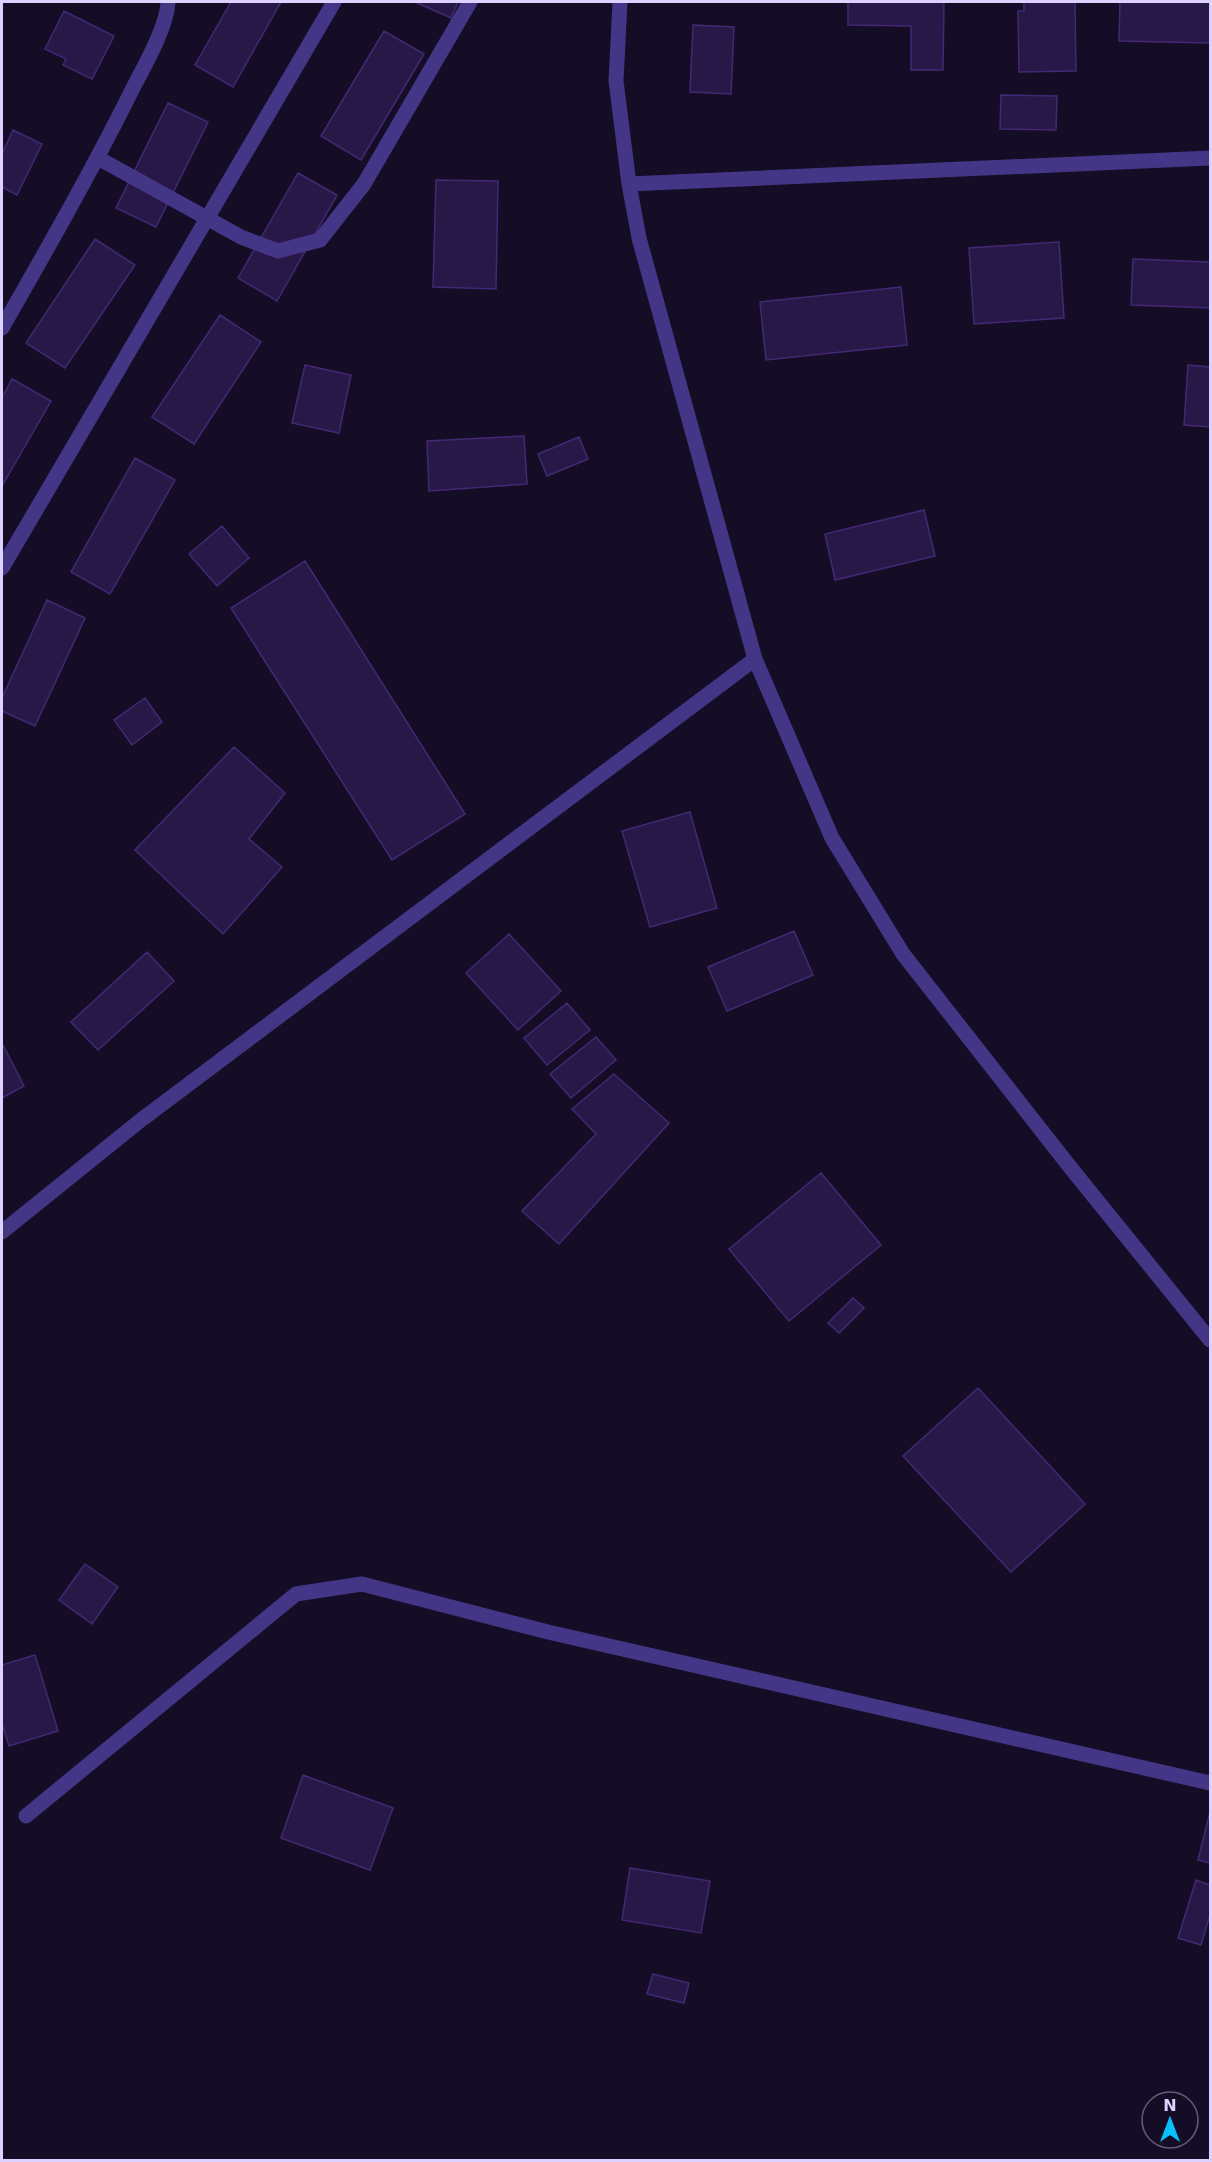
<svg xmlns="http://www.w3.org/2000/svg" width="1212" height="2162" font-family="'DejaVu Sans',sans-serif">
  <rect width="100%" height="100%" fill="#150d25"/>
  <!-- building -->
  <path fill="#281847" stroke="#422975" stroke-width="1.5" d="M231 2H281L233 87 195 65Z
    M415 2H458L451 18Z
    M848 2H944L943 70H911V26L848 25Z
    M1024 2H1075L1076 71 1019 72 1018 11H1024Z
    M1120 2H1210V43L1119 41Z
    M64 11 114 36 92 79 63 65 66 59 45 49Z
    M693 25 734 27 731 94 690 92Z
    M384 31 424 54 361 160 321 136Z
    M1001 95 1057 96 1056 130 1000 129Z
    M168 103 208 122 156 227 116 208Z
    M13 130 42 144 17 195 2 187V154Z
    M298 173 337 195 277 301 238 278Z
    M436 180 498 181 496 289 433 287Z
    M95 239 135 265 65 368 26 343Z
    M1059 242 1064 318 974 324 969 248Z
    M1133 259 1210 262V308L1131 305Z
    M901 287 907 345 766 360 760 302Z
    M220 315 261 342 194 444 152 417Z
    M305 365 351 375 339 433 292 423Z
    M1188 365 1210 367V427L1184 425Z
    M12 379 51 401 2 486V398Z
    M524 436 527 484 429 491 427 441Z
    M579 437 588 459 547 476 538 454Z
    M135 458 175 480 110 594 71 572Z
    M924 510 935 556 835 580 825 534Z
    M222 526 249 558 217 586 189 554Z
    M305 561 465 814 392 860 231 608Z
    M47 600 85 618 35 726 2 711V698Z
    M145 698 162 722 132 745 114 720Z
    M234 747 285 793 249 839 282 867 223 934 135 850Z
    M690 812 717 908 650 927 622 831Z
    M794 931 813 975 727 1011 708 967Z
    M509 934 561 991 518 1030 466 973Z
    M147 952 174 981 98 1050 71 1022Z
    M567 1003 590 1030 547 1065 524 1038Z
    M596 1037 616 1060 571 1098 550 1074Z
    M2 1043 24 1086 2 1098Z
    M614 1074 669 1123 559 1244 522 1211 596 1134 572 1109Z
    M821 1173 881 1245 789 1321 729 1249Z
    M853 1298 864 1308 839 1333 828 1323Z
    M978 1388 1085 1504 1011 1572 903 1456Z
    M85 1564 118 1587 92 1624 59 1600Z
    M35 1655 58 1731 9 1746 2 1723V1665Z
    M303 1775 393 1808 370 1870 281 1838Z
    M1210 1812V1863L1198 1860Z
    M630 1868 710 1881 701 1933 622 1920Z
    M1196 1880 1210 1885V1915L1201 1945 1178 1938Z
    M653 1974 689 1983 684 2003 647 1994Z"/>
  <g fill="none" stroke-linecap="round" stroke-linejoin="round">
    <!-- minor -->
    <path stroke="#443687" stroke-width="15" d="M620 2 616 81 629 184 639 238 755 659 832 838 903 954 1070 1167 1210 1340
      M98 158 241 237 278 251 320 240 364 184 470 2
      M629 184 1210 158
      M2 328C46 251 90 174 130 94 142 70 167 28 168 2
      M2 568 334 2
      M2 1232 141 1120 755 659
      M26 1816 296 1594 362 1584 548 1632 1210 1783"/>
  </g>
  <!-- border -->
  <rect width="1212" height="2162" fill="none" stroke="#ddd2ff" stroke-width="6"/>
  <!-- north arrow -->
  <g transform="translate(1170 2120)"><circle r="28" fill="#150d25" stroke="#655c7c" stroke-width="1.5"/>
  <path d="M0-4.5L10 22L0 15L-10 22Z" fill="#00c0fd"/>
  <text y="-9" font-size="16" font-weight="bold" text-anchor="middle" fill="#ddd2ff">N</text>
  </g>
</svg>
